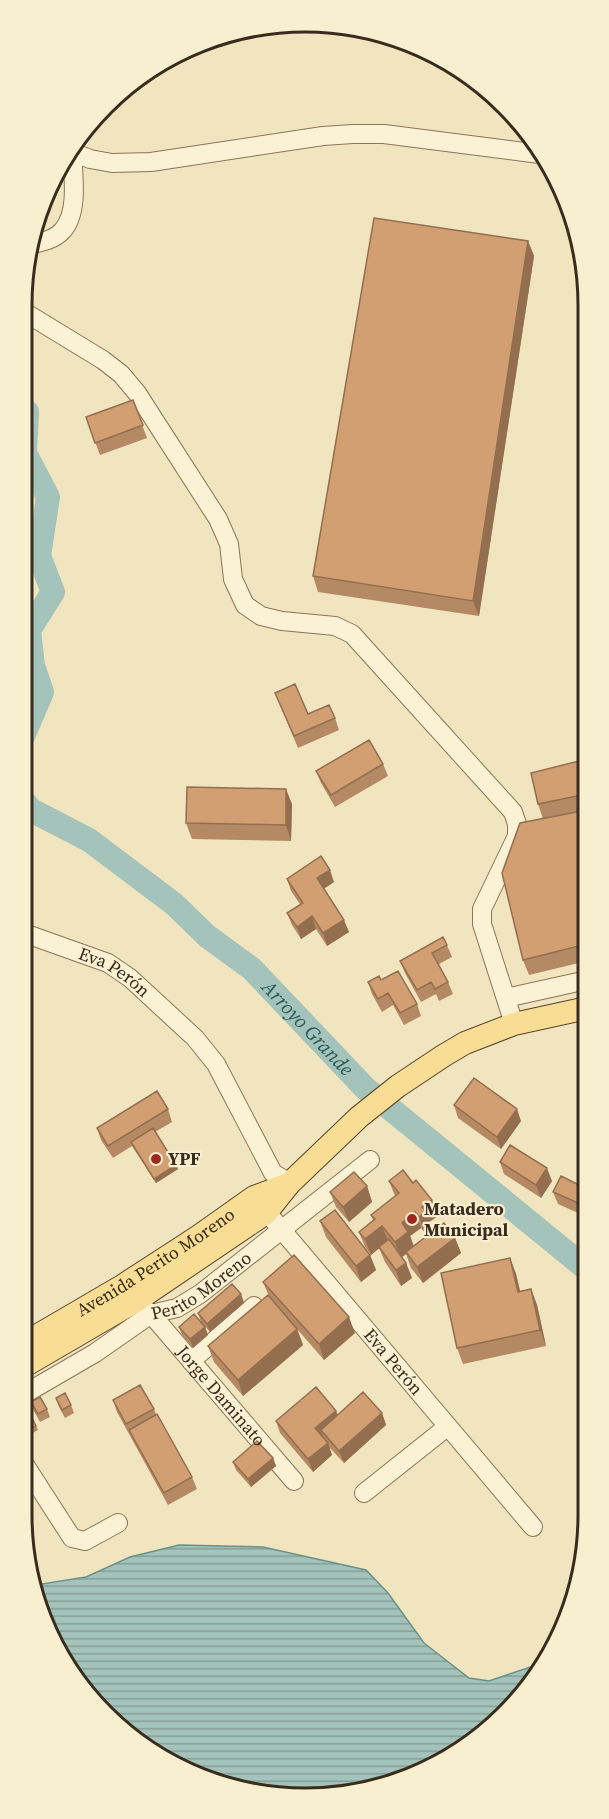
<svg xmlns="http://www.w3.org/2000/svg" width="609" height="1819" font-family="'Source Serif 4',serif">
  <defs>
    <pattern id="water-rules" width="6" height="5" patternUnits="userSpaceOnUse" patternTransform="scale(1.5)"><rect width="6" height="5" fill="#a3c3bb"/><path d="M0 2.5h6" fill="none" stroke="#869f97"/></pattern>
  </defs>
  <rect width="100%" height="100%" fill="#f1e5c0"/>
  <!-- water -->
  <path fill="url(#water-rules)" stroke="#69928a" stroke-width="1.5" d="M179 1545 263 1547 366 1570 388 1593 424 1643 469 1678 489 1681 545 1662 540 1672 462 1750 378 1788 268 1796 179 1769 92 1702 42 1623 35 1585 86 1577 130 1557Z"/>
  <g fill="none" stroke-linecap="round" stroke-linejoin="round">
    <!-- river -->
    <g stroke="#a3c3bb" stroke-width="24">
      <path d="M21 408 27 412 25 453 48 497 39 556 53 592 29 630 33 666 42 692 21 741"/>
      <path id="s1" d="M21 798 31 810 89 840 174 904 207 936 252 969 365 1088 588 1270"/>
    </g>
    <!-- minor casing -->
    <g stroke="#8c7556" stroke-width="20">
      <g id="minor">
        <path d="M72 152 90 159 112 163 151 162 323 136 353 134H384L540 154"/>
        <path d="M29 245C40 242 55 240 63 230 79 212 73 174 72 152L70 151"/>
        <path d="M21 310 103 360 121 374 137 393 218 519 229 544 233 579 245 605 261 616 282 621 335 626 352 634 513 812 517 824V836L482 909V924L514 1024"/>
        <path id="s2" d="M21 932 108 963 130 978 195 1038 216 1064 273 1173 290 1183"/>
        <path d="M506 998 587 980"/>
        <path id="s3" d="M259 1203 533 1527"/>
        <path id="s4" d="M144 1308 151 1314 294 1481"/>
        <path d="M191 1361 254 1306"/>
        <path id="s5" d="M21 1396 95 1353 151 1314 177 1308 200 1294 370 1160"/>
        <path d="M21 1459 72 1538 85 1541 118 1523"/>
        <path d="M364 1493 447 1427"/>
      </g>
    </g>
    <!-- major casing -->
    <g stroke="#59432b" stroke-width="24">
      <g id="major">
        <path id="s6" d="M21 1345 122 1286 199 1236 254 1197 289 1184"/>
        <path d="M21 1368 136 1301 266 1213 290 1183 359 1117 398 1086 443 1056 465 1043 514 1024 587 1008"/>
      </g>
    </g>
    <!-- minor -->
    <use href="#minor" stroke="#fbf1d4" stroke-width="18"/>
    <!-- major -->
    <use href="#major" stroke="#f8de94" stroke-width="22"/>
  </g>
  <!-- wall -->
  <path fill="#b58963" d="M528 241 534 256 479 616 318 592 313 576Z
    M133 400 147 438 100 455 86 417Z
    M275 693 308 714 335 718 339 730 298 748Z
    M587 759V961L529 975 523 960 543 819 538 804Z
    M383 764 388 776 335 807 321 783 316 771Z
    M292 804 291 841 192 839 186 823Z
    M287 879 334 882 324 889 349 932 327 946 316 929 301 939 292 925 287 913 300 904 291 891Z
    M447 945 452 957 439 964 448 982 453 994 439 1001 436 994 421 1002 405 973 400 961Z
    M381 980 417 1004 421 1016 404 1025 393 1005 382 1012 372 994 368 982Z
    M454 1105 521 1121 501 1149 458 1118Z
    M168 1109 172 1122 155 1132 176 1165 178 1169 156 1183 132 1146 113 1158 101 1140 97 1128Z
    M500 1162 552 1181 541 1198 504 1174Z
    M389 1181 413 1183 432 1200 438 1216 429 1222 432 1228 425 1233 421 1228 410 1236 414 1246 455 1238 461 1253 423 1283 411 1268 406 1254 402 1257 406 1263 412 1278 401 1286 385 1262 379 1248 371 1255 365 1247 359 1232 373 1220 371 1215 395 1196Z
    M367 1186 372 1202 349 1222 336 1207 330 1192Z
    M587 1189V1219V1217L558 1204 553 1192Z
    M320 1221 370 1255 376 1270 361 1282 326 1237Z
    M510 1258 516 1274 520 1291 531 1289 537 1305 546 1346 463 1364 457 1348Z
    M263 1282 355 1333 324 1360 297 1329 303 1345 243 1396 214 1362 208 1346 269 1296Z
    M241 1294 244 1303 210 1332 201 1322 198 1313Z
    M179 1327H205L208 1335 193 1348 182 1335Z
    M56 1398 71 1405 74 1413 65 1418 59 1407Z
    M113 1400 154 1409 156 1415 192 1477 197 1489 168 1505 117 1412Z
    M31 1402 47 1409 50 1417 40 1422 34 1411Z
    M336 1411 338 1415 382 1413 386 1425 344 1463 329 1447 332 1455 313 1472 280 1433 276 1421Z
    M21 1416 36 1426 38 1430 27 1436 21 1424Z
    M273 1458 276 1466 251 1487 236 1470 233 1462Z"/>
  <!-- shaded-wall -->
  <path fill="#936f50" d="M528 241 534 256 479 616 473 601Z
    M286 789 292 804 291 841 286 825Z
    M330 870 334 882 321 890 317 878Z
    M312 916 316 929 301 939 297 927Z
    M344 920 349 932 327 946 323 933Z
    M517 1109 521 1121 501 1149 497 1137Z
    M176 1165 178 1169 156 1183 154 1179Z
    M547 1168 552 1181 541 1198 536 1185Z
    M367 1186 372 1202 349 1222 343 1207Z
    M432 1200 438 1216 429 1222 432 1228 425 1233 419 1217 422 1207Z
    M415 1212 421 1228 410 1236 414 1247 401 1258 395 1242 402 1223Z
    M382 1226 388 1241 371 1255 365 1239Z
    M455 1238 461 1253 423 1283 417 1267Z
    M370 1255 376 1270 361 1282 356 1266Z
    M510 1258 516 1274 524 1308 518 1292Z
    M406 1263 412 1278 401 1286 396 1270Z
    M531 1289 537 1305 546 1346 540 1330Z
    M241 1294 244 1303 210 1332 207 1324Z
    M349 1317 355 1333 324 1360 319 1344Z
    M205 1327 208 1335 193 1348 190 1339Z
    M297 1329 303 1345 243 1396 238 1380Z
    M336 1411 340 1423 321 1430 323 1437 315 1428Z
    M382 1413 386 1425 344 1463 339 1451Z
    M328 1443 332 1455 313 1472 308 1459Z
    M273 1458 276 1466 251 1487 248 1479Z"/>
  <!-- building -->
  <path fill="#d29f73" stroke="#936f50" stroke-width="1.5" d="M374 218 528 241 473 601 313 576Z
    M133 400 143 425 95 443 86 417Z
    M295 684 308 714 329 705 335 718 294 736 275 693Z
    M586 696V723L581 697Z
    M369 740 383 764 331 795 316 771Z
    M587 759V794L538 804 531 773Z
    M187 787 286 789V825L186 823Z
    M587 810V944L523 960 502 873 520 823Z
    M321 856 330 870 317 878 344 920 323 933 312 916 297 927 287 913 303 903 287 879Z
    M443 937 447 945 432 953 448 982 435 989 431 982 417 990 400 961Z
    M398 971 417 1004 400 1013 388 993 378 999 368 982 379 976 381 980Z
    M474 1078 517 1109 497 1137 454 1105Z
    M157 1091 168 1109 108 1146 97 1128Z
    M153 1128 176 1165 154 1179 131 1142Z
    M510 1145 547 1168 536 1185 500 1162Z
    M403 1170 413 1183 416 1180 432 1200 422 1207 426 1212 419 1217 415 1212 402 1223 408 1232 395 1242 382 1226 365 1239 359 1232 375 1219 371 1215 399 1193 389 1181Z
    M354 1172 367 1186 343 1207 330 1192Z
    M561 1176 587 1189V1207L553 1192Z
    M335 1210 370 1255 356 1266 320 1221Z
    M444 1223 455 1238 417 1267 406 1252Z
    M389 1239 406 1263 396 1270 379 1247Z
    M294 1255 349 1317 319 1344 263 1282Z
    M510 1258 518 1292 531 1289 540 1330 457 1348 441 1273Z
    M232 1284 241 1294 207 1324 198 1313Z
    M268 1295 297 1329 238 1380 208 1346Z
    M194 1314 205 1327 190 1339 179 1327Z
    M140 1385 154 1409 126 1424 113 1400Z
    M316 1387 336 1411 315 1428 328 1443 308 1459 276 1421Z
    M363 1392 382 1413 339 1451 321 1430Z
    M65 1393 71 1405 62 1410 56 1398Z
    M40 1397 47 1409 38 1414 31 1402Z
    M29 1412 36 1426 26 1431 21 1423V1416Z
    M157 1414 192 1477 164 1493 129 1430Z
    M257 1441 273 1458 248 1479 233 1462Z"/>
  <!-- markers -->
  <g fill="#9f2722" stroke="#f8eed0" stroke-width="2">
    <circle cx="156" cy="1159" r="6"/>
    <circle cx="412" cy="1219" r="6"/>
  </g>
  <g text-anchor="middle" stroke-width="4.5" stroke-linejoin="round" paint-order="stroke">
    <!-- street labels -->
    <g font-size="18" fill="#3a2c1c" stroke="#f8eed0">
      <text dy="6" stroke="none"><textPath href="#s2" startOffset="102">Eva Perón</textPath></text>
      <text dy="6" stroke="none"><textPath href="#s6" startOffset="158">Avenida Perito Moreno</textPath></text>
      <text dy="6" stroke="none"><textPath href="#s5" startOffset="212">Perito Moreno</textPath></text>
      <text dy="6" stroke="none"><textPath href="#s3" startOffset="208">Eva Perón</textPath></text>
      <text dy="6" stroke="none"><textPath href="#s4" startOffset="117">Jorge Daminato</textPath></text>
    </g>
    <!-- poi labels -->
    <g font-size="18" font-weight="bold" fill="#3a2c1c" stroke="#f8eed0" text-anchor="start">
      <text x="168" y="1165">YPF</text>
      <text x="424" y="1215">Matadero<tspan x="424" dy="21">Municipal</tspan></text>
    </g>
    <!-- water labels -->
    <g font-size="20" font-style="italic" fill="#2a5b5a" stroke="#f8eed0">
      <text dy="7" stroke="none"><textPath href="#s1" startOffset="370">Arroyo Grande</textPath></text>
    </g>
  </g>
  <!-- crop -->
  <path d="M0 0H609V1819H0ZM305 32H305A273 273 0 0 1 578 305V1515A273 273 0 0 1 305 1788H305A273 273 0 0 1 32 1515V305A273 273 0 0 1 305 32Z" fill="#f8eed0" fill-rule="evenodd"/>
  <path fill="none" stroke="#3a2c1c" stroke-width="3" d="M305 32H305A273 273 0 0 1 578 305V1515A273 273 0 0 1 305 1788H305A273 273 0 0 1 32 1515V305A273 273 0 0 1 305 32Z"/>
</svg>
